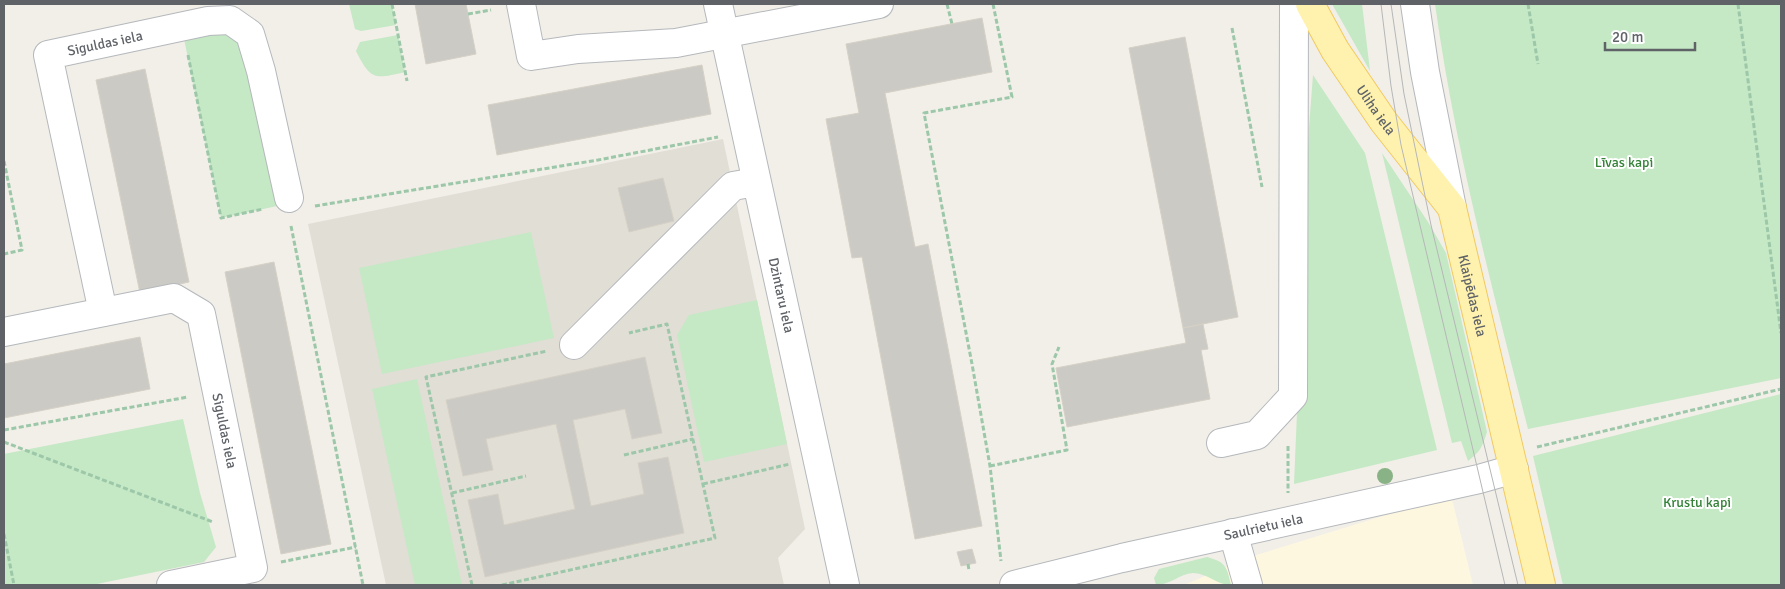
<svg xmlns="http://www.w3.org/2000/svg" width="1785" height="589" font-family="Signika,sans-serif">
  <rect width="100%" height="100%" fill="#f1efe8"/>
  <!-- commercial -->
  <path fill="#fef7e0" d="M1451 495 1473 585H1184L1250 557Z"/>
  <!-- education -->
  <path fill="#e1ded6" d="M723 139 805 529 778 558 784 585H386L308 224Z"/>
  <!-- green -->
  <path fill="#c5e8c5" d="M349 4H392L396 25 361 31 355 29Z
    M1332 4H1362L1370 71Z
    M1435 4H1781V378L1528 429C1492 288 1455 148 1435 4Z
    M216 26 243 43 277 206 221 218 183 34Z
    M398 35 405 72C375 79 371 81 356 51L360 42Z
    M1313 75 1365 153 1437 450 1294 484 1309 128Z
    M1382 153 1428 222 1446 253 1487 432C1482 447 1481 451 1468 461L1461 441 1452 443Z
    M531 232 554 338 382 374 359 268Z
    M757 300 787 444 704 462 677 335 689 315Z
    M417 379 462 585H415L372 389Z
    M1781 394V585H1563L1533 456Z
    M183 419 200 493 216 547 204 562 92 585H4V454Z
    M1207 557C1226 562 1227 567 1231 585 1217 585 1207 573 1193 573 1179 574 1170 585 1156 585L1154 578 1159 569Z"/>
  <!-- building -->
  <path fill="#cccac5" stroke="#d6d1c6" d="M415 4H466L476 54 426 64Z
    M982 18 992 72 885 93 915 247 928 244 982 526 915 539 862 257 852 258 826 119 859 113 846 44Z
    M1185 37 1238 317 1183 328 1129 48Z
    M702 65 711 114 497 155 488 105Z
    M145 69 189 282 140 293 96 80Z
    M663 178 674 221 629 232 618 188Z
    M274 262 331 544 281 554 225 272Z
    M1203 324 1208 349 1201 350 1210 399 1067 427 1056 368 1186 343 1183 328Z
    M140 337 150 389 4 418V364Z
    M645 357 662 433 632 439 625 409 573 420 591 506 644 494 638 463 668 457 684 533 485 577 468 500 498 494 504 525 575 509 556 424 486 439 493 470 463 476 446 400Z
    M972 549 976 563 961 566 957 552Z"/>
  <g fill="none" stroke-linecap="round" stroke-linejoin="round">
    <!-- minor casing -->
    <g stroke="#b5b8bc" stroke-width="30">
      <g id="minor">
        <path d="M521 4 531 56 578 49 676 43 879 4"/>
        <path id="s1" d="M718 4 845 585"/>
        <path d="M1415 4 1425 72 1452 208"/>
        <path id="s2" d="M103 312 48 55 208 21 230 20 250 34 261 71 289 198"/>
        <path id="s3" d="M4 332 174 298 201 314 253 568 171 585"/>
        <path d="M574 345 733 186 756 182"/>
        <path d="M1221 443 1257 435 1293 396 1294 4"/>
        <path d="M1233 533 1248 585"/>
        <path id="s4" d="M1014 585 1122 558 1479 479 1514 469"/>
      </g>
    </g>
    <!-- major casing -->
    <g stroke="#f2c960" stroke-width="30">
      <g id="major">
        <path id="s5" d="M1310 4 1335 50 1384 122 1452 208 1541 585"/>
      </g>
    </g>
    <!-- path -->
    <path stroke="#9cc7a9" stroke-width="3" stroke-dasharray="5 2.5" stroke-linecap="butt" d="M392 4 407 81
      M947 4 952 24
      M993 4 1012 97 924 113 972 364 990 466 1001 561
      M1528 4 1538 64
      M1738 4 1781 333
      M468 14 491 10
      M1232 28 1262 187
      M188 55 221 218 263 209
      M4 161 22 250 4 254
      M315 206 598 160 718 137
      M291 226 363 585
      M4 430 188 397
      M4 442 213 522
      M1288 446V493
      M1537 447 1781 389
      M624 455 693 439
      M990 466 1067 450 1052 364 1059 347
      M703 484 790 464
      M452 493 526 476
      M4 534 14 585
      M281 562 356 547
      M968 564 969 570
      M472 585 426 377 547 351
      M502 585 715 538 667 324 629 333"/>
    <!-- minor -->
    <use href="#minor" stroke="#fff" stroke-width="28"/>
    <!-- major -->
    <use href="#major" stroke="#fff2af" stroke-width="28"/>
    <!-- tram -->
    <path stroke="#b6b7b8" stroke-width="1" d="M1381 4 1391 86 1401 145 1505 585
      M1391 4 1404 94 1431 225 1518 585"/>
  </g>
  <!-- trees -->
  <circle fill="#89b387" cx="1385" cy="476" r="8"/>
  <g text-anchor="middle" stroke-width="4" stroke-linejoin="round" paint-order="stroke">
    <!-- street labels -->
    <g font-size="14" fill="#5f6368" stroke="#fff">
      <text dy="5" stroke="none"><textPath href="#s2" startOffset="321">Siguldas iela</textPath></text>
      <text dy="5" stroke="none"><textPath href="#s5" startOffset="125">Uliha iela</textPath></text>
      <text dy="5" stroke="none"><textPath href="#s1" startOffset="298">Dzintaru iela</textPath></text>
      <text dy="5" stroke="none"><textPath href="#s5" startOffset="339">Klaipēdas iela</textPath></text>
      <text dy="5" stroke="none"><textPath href="#s3" startOffset="324">Siguldas iela</textPath></text>
      <text dy="5" stroke="none"><textPath href="#s4" startOffset="256">Saulrietu iela</textPath></text>
    </g>
    <!-- park labels -->
    <g font-size="14" fill="#348238" stroke="#fff">
      <text x="1624" y="167">Līvas kapi</text>
      <text x="1697" y="507">Krustu kapi</text>
    </g>
  </g>
  <!-- border -->
  <rect width="1785" height="589" fill="none" stroke="#5f6368" stroke-width="10"/>
  <!-- scale -->
  <path d="M1605 42v8h90v-8" fill="none" stroke="#5f6368" stroke-width="2.5"/>
  <text x="1612" y="42" font-size="15" fill="#5f6368" stroke="#ffffff" stroke-width="4" paint-order="stroke">20 m</text>
</svg>
